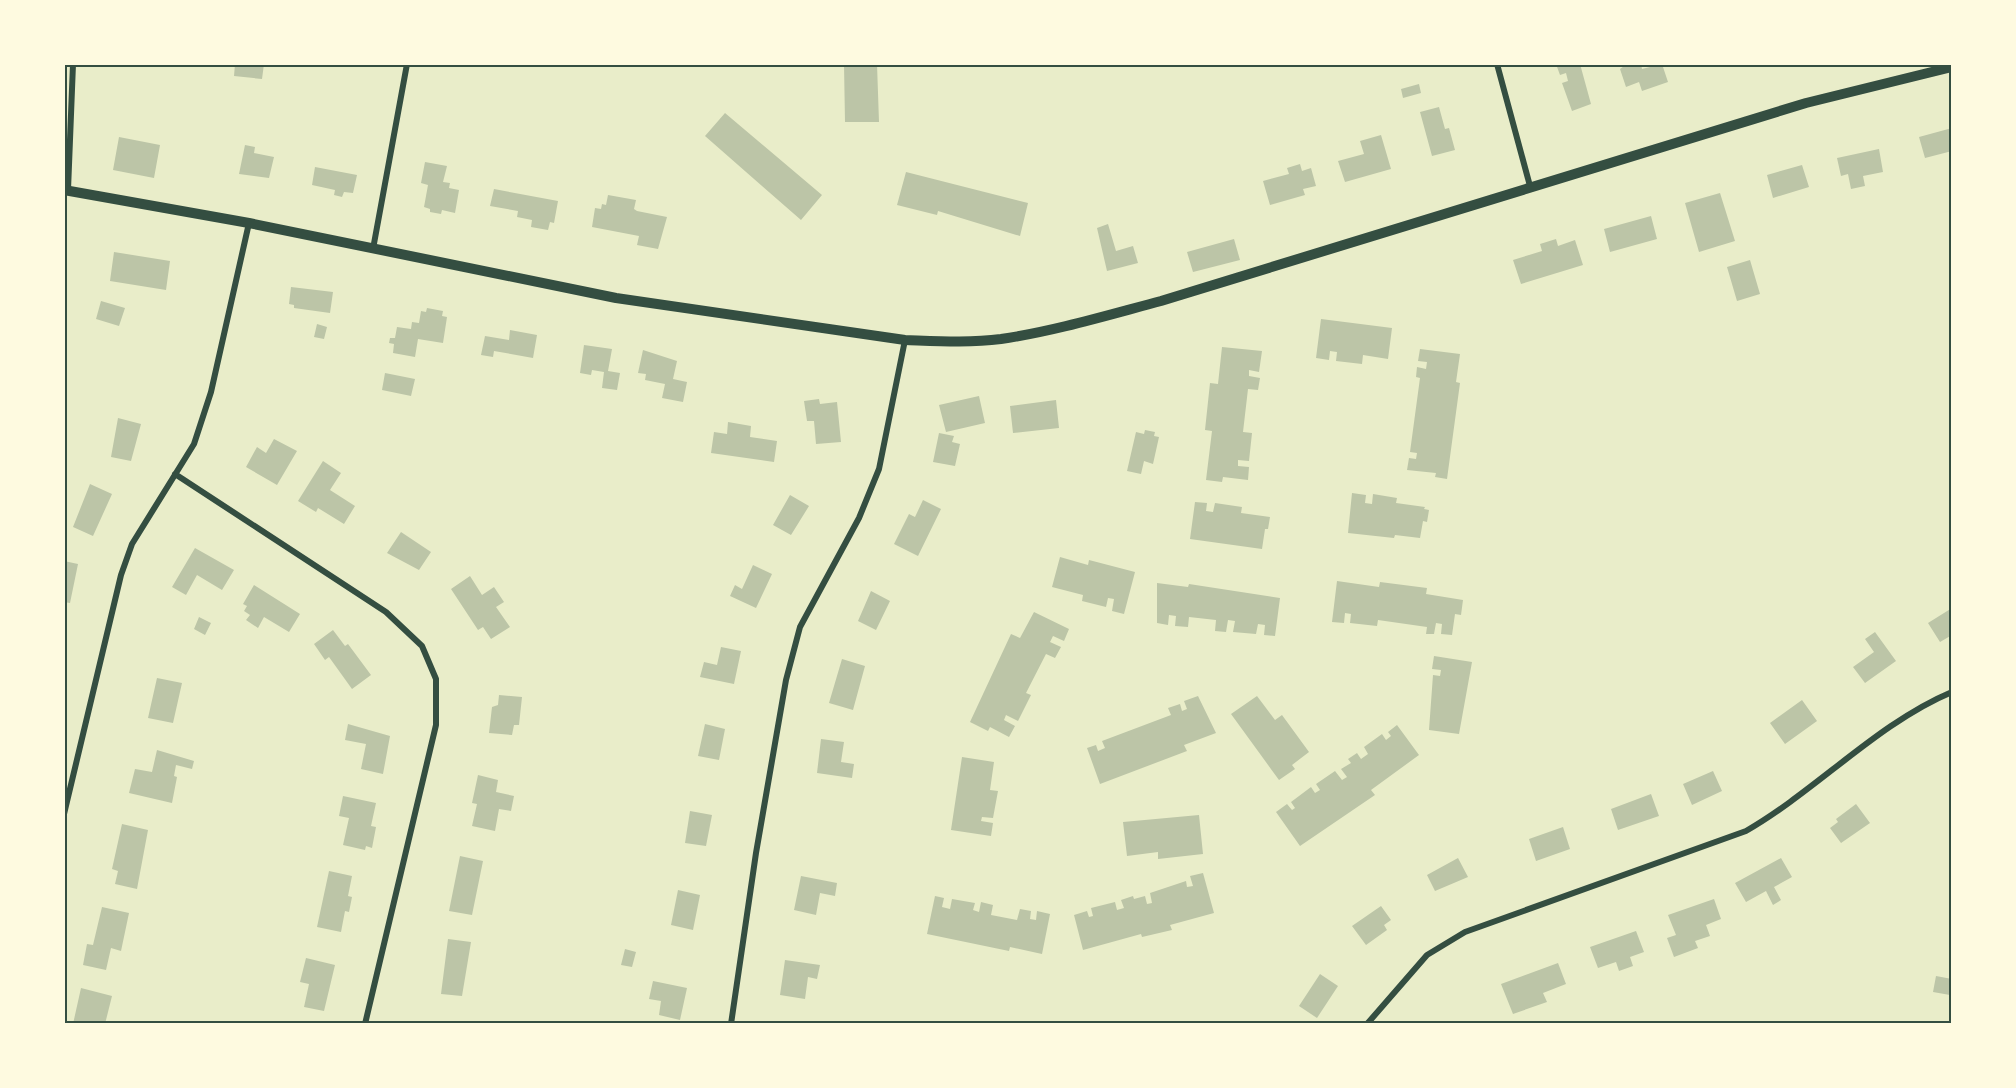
<svg xmlns="http://www.w3.org/2000/svg" width="2016" height="1088" font-family="Arial,sans-serif">
  <rect width="100%" height="100%" fill="#e9edc9"/>
  <!-- building -->
  <path fill="#bcc5a7" d="M235 64H264L262 79 234 76Z
    M844 64H877L879 122H845Z
    M1556 64H1580L1591 104 1572 111 1562 83 1568 81 1566 73 1560 75Z
    M1627 64H1641L1642 69 1662 64 1668 82 1642 91 1639 82 1626 87 1620 69Z
    M1419 84 1421 93 1403 98 1401 89Z
    M1439 107 1445 129 1449 128 1455 150 1432 156 1420 112Z
    M725 113 822 195 801 220 705 136Z
    M1952 128V151L1925 158 1919 137Z
    M1381 135 1391 169 1345 182 1338 161 1364 154 1360 141Z
    M119 137 160 145 154 178 113 170Z
    M245 145 255 147 254 153 274 157 269 178 239 174Z
    M1879 149 1883 172 1863 176 1865 186 1851 189 1848 174 1841 176 1837 158Z
    M425 162 447 166 443 182 450 183 449 188 459 190 455 213 442 210 441 214 430 212V209L424 207 428 185 421 183Z
    M1300 164 1302 171 1311 168 1316 186 1303 189 1305 195 1270 205 1263 181 1289 174 1287 168Z
    M1802 165 1809 187 1773 198 1767 175Z
    M315 167 357 175 353 193 344 192 342 197 334 195 335 190 312 185Z
    M906 172 1028 203 1020 236 938 211 937 215 897 205Z
    M494 189 558 201 554 223 550 222 548 230 531 227 532 220 517 217 518 211 490 206Z
    M1720 193 1735 241 1699 252 1685 203Z
    M608 195 636 200 634 209 637 211 667 217 658 249 637 245 639 236 592 227 595 208 601 209 602 204 606 205Z
    M1651 216 1657 239 1610 252 1604 229Z
    M1108 224 1116 251 1133 246 1138 263 1107 271 1097 228Z
    M1234 239 1240 260 1193 272 1187 252Z
    M1556 239 1558 246 1575 240 1583 265 1521 284 1513 260 1542 251 1540 244Z
    M114 252 170 261 166 290 110 281Z
    M1750 260 1760 294 1737 301 1727 267Z
    M291 287 333 292 330 313 294 308V305L289 304Z
    M101 301 125 308 119 326 96 319Z
    M427 308 443 311 442 316 447 317 443 343 418 339 415 357 393 353 394 344 389 343 390 338H395L397 327 411 329 412 322 419 323 421 311 426 312Z
    M1321 319 1392 328 1388 359 1363 355 1362 364 1336 361 1337 352 1330 351 1329 360 1316 358Z
    M317 324 327 327 324 339 314 337Z
    M510 330 537 335 533 358 494 351 493 357 481 355 485 336 509 340Z
    M584 345 612 349 608 371 620 373 617 390 602 388 604 372 592 370 591 375 580 373Z
    M1222 347 1262 351 1259 372 1249 370V376L1260 378 1258 390 1248 389 1243 432 1252 433 1249 461 1238 460V466L1249 467 1248 480 1223 477 1222 482 1206 480 1212 431 1205 430 1210 383 1218 384Z
    M1420 349 1460 354 1456 382 1460 383 1447 479 1435 477 1436 473 1407 470 1409 458 1416 459 1417 453 1410 452 1420 378 1416 377 1417 367 1426 369 1427 362 1418 361Z
    M643 350 677 361 673 379 687 382 683 402 662 398 665 384 645 380 646 374 638 373Z
    M385 373 415 379 411 396 382 390Z
    M979 396 985 423 946 432 939 405Z
    M819 399 820 404 837 402 841 442 816 444 814 421H807L804 401Z
    M1056 400 1059 428 1013 433 1010 406Z
    M118 418 141 424 131 461 111 457Z
    M728 422 751 426 750 437 777 441 774 462 711 453 714 432 727 434Z
    M1145 430 1155 432 1154 436 1159 437 1153 464 1144 461 1141 474 1127 471 1136 432 1144 434Z
    M939 433 954 436 952 442 960 444 955 466 933 462Z
    M274 439 297 451 277 485 246 467 257 447 266 453Z
    M323 461 341 473 330 490 355 506 344 524 318 508 316 512 298 501Z
    M90 484 112 494 93 536 73 527Z
    M1352 493 1366 495 1365 503 1372 504 1373 494 1397 498 1396 503 1425 507 1424 509 1429 510 1427 522 1423 521 1420 538 1395 535 1394 538 1348 533Z
    M790 495 809 506 791 535 773 525Z
    M923 500 941 509 918 556 894 544 909 514 915 517Z
    M1195 502 1207 503 1206 511 1213 512 1215 503 1242 507 1241 513 1270 517 1268 529H1265L1262 549 1190 539Z
    M401 532 431 552 419 570 387 553Z
    M195 548 234 570 222 590 197 575 186 595 172 587Z
    M1060 557 1088 565 1089 560 1135 572 1124 614 1112 611 1114 599 1108 598 1106 607 1082 601 1083 595 1052 587Z
    M64 561 78 564 70 603 64 602Z
    M753 565 772 574 756 608 730 596 735 585 742 589Z
    M470 576 482 595 494 587 504 602 496 607 510 627 491 639 483 627 478 630 451 589Z
    M1337 581 1379 587 1380 582 1427 588 1426 594 1463 600 1461 615 1455 614 1452 635 1441 634 1442 624 1436 623 1434 634H1426L1427 627 1378 620 1377 626 1350 623 1351 614 1345 613 1344 623 1332 622Z
    M1157 583 1188 587 1189 584 1280 598 1275 636 1264 635 1265 625 1258 624 1256 634 1233 632 1235 621 1228 620 1226 632 1215 631 1216 620 1189 617 1188 627 1175 626 1176 616 1169 615 1168 625 1157 623Z
    M254 585 300 614 289 632 264 617 258 628 246 620 250 615 244 611 247 606 243 604Z
    M871 591 890 601 876 630 858 621Z
    M1952 608V635L1940 642 1928 623Z
    M1034 612 1069 629 1064 641 1053 636 1050 642 1061 647 1055 658 1046 654 1026 693 1031 695 1018 721 1006 715 1004 720 1015 726 1009 737 990 727 988 731 970 722 1011 634 1020 638Z
    M199 617 211 623 205 635 194 629Z
    M333 630 345 646 348 644 371 675 352 689 329 657 325 660 314 644Z
    M1875 632 1896 661 1865 683 1853 667 1874 652 1865 639Z
    M721 647 741 651 734 684 700 677 704 662 717 665Z
    M1434 656 1472 662 1459 734 1429 730 1433 675 1440 676 1441 670 1432 669Z
    M842 659 865 666 853 710 829 703Z
    M157 678 182 683 173 723 148 718Z
    M499 695 522 697 519 725H514L512 735 489 733 492 707 498 705Z
    M1198 696 1216 733 1184 745 1187 751 1100 784 1087 748 1096 745 1098 751 1105 748 1102 741 1171 715 1168 708 1180 704 1182 711 1187 709 1184 701Z
    M1257 696 1275 720 1282 715 1309 752 1292 765 1295 769 1279 780 1231 714Z
    M1802 700 1817 721 1785 744 1770 723Z
    M348 724 390 736 383 774 361 769 366 744 345 740Z
    M705 724 725 729 719 760 698 756Z
    M1397 725 1419 755 1371 790 1375 795 1300 846 1276 812 1287 804 1292 810 1295 808 1291 802 1311 787 1315 793 1320 790 1316 784 1335 771 1342 780 1347 777 1341 769 1351 763 1348 759 1357 753 1361 759 1368 754 1364 747 1382 734 1386 740 1391 736 1388 732Z
    M821 739 844 742 841 762 854 764 852 778 817 773Z
    M157 750 194 761 192 769 176 765 174 776 177 777 172 803 129 793 135 769 152 772Z
    M962 757 994 762 990 790 998 791 993 818 982 817 981 821 993 823 991 836 951 830Z
    M1713 771 1722 791 1692 805 1683 784Z
    M478 775 498 780 496 792 514 796 511 811 499 809 495 831 472 826 477 804 472 803Z
    M1651 794 1659 816 1618 830 1611 809Z
    M343 796 376 803 371 826 376 827 372 848 366 846 365 850 343 845 349 818 339 816Z
    M1856 804 1870 823 1841 843 1830 828 1838 822 1836 819Z
    M690 811 712 815 706 846 685 843Z
    M1199 815 1203 854 1158 859V852L1127 856 1123 822Z
    M122 824 148 830 137 889 115 884 118 871 112 869Z
    M1563 827 1570 849 1536 861 1529 839Z
    M460 856 483 861 472 915 449 911Z
    M1458 858 1468 877 1435 891 1427 875Z
    M1781 858 1792 877 1774 887 1781 900 1773 905 1766 891 1746 902 1735 883Z
    M329 871 352 876 348 896 352 897 349 912 345 911 341 932 317 927Z
    M1203 873 1214 913 1170 925 1172 930 1142 937 1141 934 1083 950 1074 915 1087 911 1089 917 1093 916 1091 908 1115 902 1117 910 1124 908 1121 900 1133 896 1134 899 1145 896 1147 904 1152 903 1150 893 1186 881 1187 887 1193 886 1190 876Z
    M801 876 837 883 835 896 820 893 816 915 794 910Z
    M678 890 700 895 693 930 671 925Z
    M935 896 944 898 942 907 950 909 952 899 975 903 973 910 979 912 981 902 993 905 991 915 1017 920 1020 909 1031 911 1030 919 1036 920 1037 911 1050 914 1042 954 1010 947 1009 951 927 934Z
    M1714 899 1721 919 1706 925 1710 936 1695 941 1698 948 1674 957 1667 938 1676 935 1668 915Z
    M1381 906 1391 920 1384 925 1387 930 1366 945 1352 926Z
    M102 907 129 913 121 951 111 948 106 970 83 965 87 944 93 945Z
    M1636 931 1644 952 1630 957 1633 966 1619 971 1616 962 1598 968 1590 947Z
    M448 939 471 942 462 996 441 994Z
    M625 949 636 952 632 967 621 965Z
    M306 958 335 965 324 1011 304 1007 309 984 300 982Z
    M785 960 820 965 817 979 808 977 805 999 780 995Z
    M1558 963 1566 984 1543 993 1547 1002 1513 1014 1501 984Z
    M1320 974 1338 986 1317 1018 1299 1006Z
    M1936 976 1952 979 1950 995 1933 992Z
    M653 981 687 988 680 1020 659 1015 661 1001 649 999Z
    M81 988 112 996 105 1024H73Z"/>
  <g fill="none" stroke-linecap="round" stroke-linejoin="round">
    <!-- minor -->
    <path stroke="#344e41" stroke-width="6" d="M1497 64 1530 186
      M68 190 73 64
      M373 249 407 64
      M175 474 386 612 422 646 436 679V725L365 1024
      M64 814 121 575 132 544 194 444 211 392 249 223
      M731 1024 756 853 786 680 800 627 859 518 879 469 905 340
      M1367 1024 1427 955 1465 932 1746 831C1817 790 1878 723 1952 692"/>
    <!-- tertiary -->
    <path stroke="#344e41" stroke-width="10" d="M64 190 249 223 616 298 905 340C936 341 969 343 1001 339 1055 331 1108 315 1161 301L1806 103 1952 67"/>
  </g>
  <!-- border -->
  <rect width="2016" height="1088" fill="none" stroke="#fefae0" stroke-width="132"/>
  <rect x="66" y="66" width="1884" height="956" fill="none" stroke="#344e41" stroke-width="2"/>
</svg>
